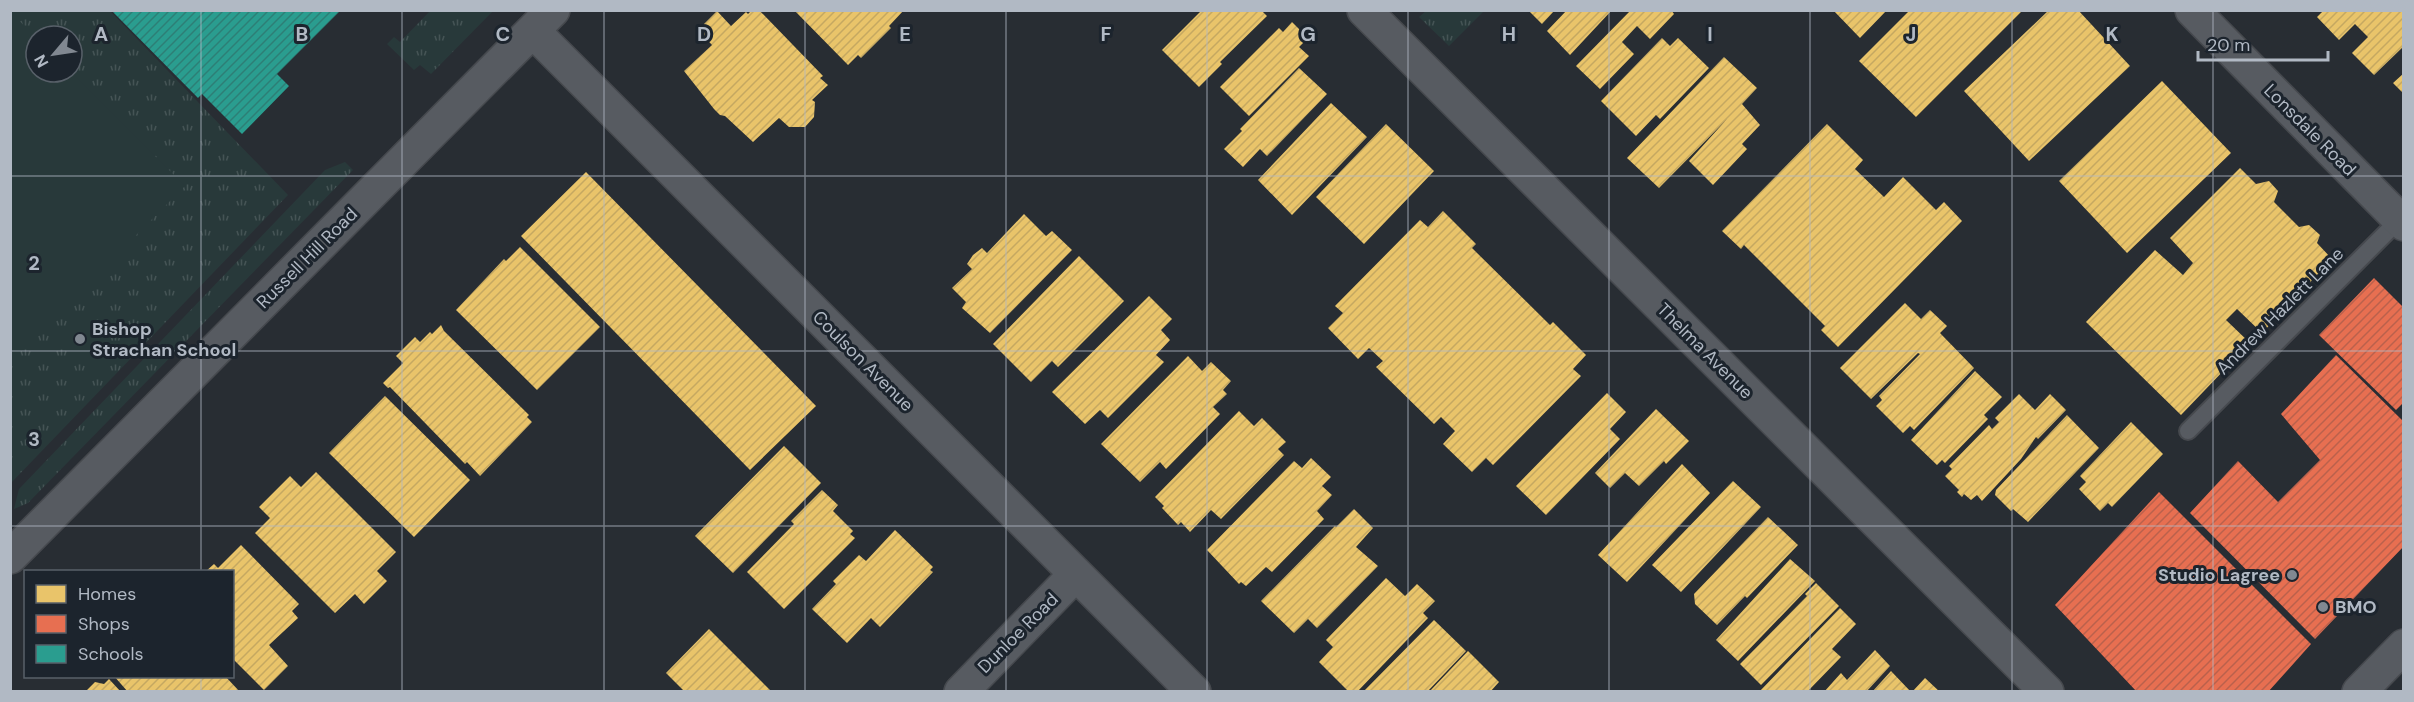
<svg xmlns="http://www.w3.org/2000/svg" width="2414" height="702" font-family="'DM Sans',sans-serif">
  <defs>
    <pattern id="grass-tufts" width="24" height="20" patternUnits="userSpaceOnUse" patternTransform="scale(1.5)"><rect width="24" height="20" fill="#28393a"/><path d="M3 7l-1-3M5 7V3M7 7l1-3M15 17l-1-3M17 17v-4M19 17l1-3" fill="none" stroke="#455455"/></pattern>
    <pattern id="homes-hatch" width="6" height="6" patternUnits="userSpaceOnUse" patternTransform="scale(1.5)"><rect width="6" height="6" fill="#e9c46a"/><path d="M-1 1l2-2M0 6l6-6M5 7l2-2" fill="none" stroke="#c5a861"/></pattern>
    <pattern id="shops-hatch" width="6" height="6" patternUnits="userSpaceOnUse" patternTransform="scale(1.5)"><rect width="6" height="6" fill="#e76f51"/><path d="M-1 1l2-2M0 6l6-6M5 7l2-2" fill="none" stroke="#ba614c"/></pattern>
    <pattern id="schools-hatch" width="6" height="6" patternUnits="userSpaceOnUse" patternTransform="scale(1.5)"><rect width="6" height="6" fill="#2a9d8f"/><path d="M-1 1l2-2M0 6l6-6M5 7l2-2" fill="none" stroke="#2d7f76"/></pattern>
  </defs>
  <rect width="100%" height="100%" fill="#282d33"/>
  <!-- grass -->
  <path fill="url(#grass-tufts)" fill-rule="evenodd" d="M11 11H110L288 195 11 483ZM36 36H72V72H36Z
    M430 11H493L431 74 420 65 414 70 387 44 394 37 400 42Z
    M1481 11 1483 12 1449 46 1419 17 1426 11Z
    M345 162 353 170 28 503 14 509 19 489 325 170Z"/>
  <!-- garden -->
  <path fill="#28393a" d="M10 12 36 37V72H71L185 186 12 360Z"/>
  <!-- homes -->
  <path fill="url(#homes-hatch)" d="M752 10H759L823 76 820 78 828 85 812 100 815 102 814 117 805 127H789L779 118 753 142 725 116 720 115 714 109 684 71 712 45 698 30 717 11 731 26 746 12 748 14Z
    M794 10H904L889 26 891 28 861 58 858 55 848 65Z
    M1202 10H1261L1267 16 1220 62 1222 64 1199 87 1162 50Z
    M1528 10H1555L1542 24Z
    M1567 10H1612L1570 55 1547 31Z
    M1631 10H1671L1674 14 1650 39 1637 26 1622 42 1634 54 1600 89 1576 66Z
    M1833 10H1887L1860 38Z
    M1910 10H2023L1916 117 1859 61Z
    M2049 10H2078L2130 66 2029 161 1964 91Z
    M2324 10H2404V46L2374 75 2352 53 2368 37 2355 24 2339 40 2317 17Z
    M1292 22 1308 38 1299 47 1309 56 1249 116 1220 87 1279 28 1283 32Z
    M1662 38 1670 46 1678 38 1709 68 1660 119 1656 115 1636 136 1601 101Z
    M1724 57 1757 88 1742 104 1760 125 1742 144 1747 149 1713 185 1689 161 1727 119 1659 188 1627 158Z
    M1299 68 1327 94 1267 156 1260 149 1243 167 1224 149 1242 131 1240 129Z
    M2404 73V94L2393 83Z
    M2162 81 2231 153 2127 253 2059 181Z
    M1331 103 1367 137 1292 215 1258 180Z
    M1386 124 1434 171 1364 244 1316 197Z
    M1827 124 1863 160 1855 169 1884 197 1903 177 1936 210 1944 202 1962 221 1838 347 1821 330 1825 326 1744 245 1741 249 1722 231Z
    M2240 168 2256 184 2269 181 2278 191 2274 202 2299 227 2309 225 2320 235 2317 243 2332 259 2262 333 2237 309 2226 320 2250 343 2181 415 2086 322 2155 250 2183 275 2193 263 2170 238Z
    M586 172 816 406 750 470 521 236Z
    M1443 211 1476 244 1472 248 1550 325 1553 322 1586 355 1573 369 1581 376 1493 465 1486 458 1472 472 1443 444 1455 431 1441 417 1434 424 1376 367 1383 361 1369 348 1358 359 1328 328 1343 313 1335 306 1420 220 1428 227Z
    M1024 214 1046 236 1052 231 1072 250 990 333 962 308 966 302 952 288 972 269 967 264 973 255 982 248 987 253Z
    M520 247 600 327 537 390 456 310 504 259 506 261Z
    M1079 256 1124 301 1058 367 1052 361 1031 382 993 344Z
    M1149 296 1172 319 1161 330 1170 340 1156 355 1164 362 1108 418 1100 410 1085 424 1052 392Z
    M1905 303 1921 319 1930 310 1947 326 1940 333 1974 368 1914 430 1910 426 1903 433 1876 406 1882 400 1879 396 1920 354 1918 353 1871 399 1840 368Z
    M441 325 444 331 529 415 527 417 532 422 480 476 467 462 465 464 390 387 388 388 383 383 403 363 396 356 415 337 420 342 430 332 432 334Z
    M1188 356 1202 371 1211 362 1231 381 1223 390 1227 394 1213 407 1220 414 1166 469 1160 462 1140 482 1101 444Z
    M1975 371 2002 397 1984 415 1988 419 1945 463 1942 460 1937 465 1911 440Z
    M1607 393 1626 412 1610 429 1620 439 1546 515 1516 486Z
    M2019 394 2035 410 2050 394 2066 410 2038 439 2036 437 2021 459 1982 501 1977 495 1971 500 1964 494 1962 497 1957 492 1959 490 1945 476 1952 469 1949 466 1989 425 1992 429 1999 422 1995 418Z
    M385 396 470 480 414 537 329 453Z
    M1656 409 1689 441 1666 464 1664 461 1639 486 1625 473 1610 488 1595 473Z
    M1239 411 1254 426 1262 418 1286 442 1278 449 1284 455 1221 519 1211 510 1190 532 1181 522 1178 525 1162 508 1164 506 1155 497Z
    M2067 415 2099 448 2028 522 2013 509 2011 511 1995 495 1996 490Z
    M2131 422 2163 454 2112 507 2108 503 2100 511 2079 489 2086 482 2080 476Z
    M784 446 821 483 733 573 695 536Z
    M1311 458 1331 477 1322 486 1332 495 1317 511 1324 519 1272 572 1266 567 1246 586 1241 582 1239 584 1207 550 1294 461 1302 468Z
    M1682 464 1710 493 1627 582 1598 555Z
    M316 472 396 552 377 571 387 581 364 604 355 594 335 613 255 533 270 518 259 507 290 476 301 487Z
    M1733 481 1761 507 1681 592 1652 565Z
    M822 490 838 505 833 511 853 531 850 534 855 538 784 609 747 572 794 524 791 521Z
    M1354 509 1373 528 1356 547 1378 566 1317 628 1308 619 1294 633 1261 601 1335 526 1336 527Z
    M1768 517 1798 545 1747 598 1745 596 1717 625 1695 604 1694 594Z
    M895 530 933 567 930 570 933 572 880 627 871 618 847 643 812 609 836 584 833 581 859 555 866 561Z
    M241 545 299 604 292 611 298 618 269 645 288 666 264 690 232 658V572H205L214 564 218 568Z
    M1790 559 1815 581 1738 661 1716 640Z
    M1386 578 1405 596 1417 584 1435 601 1423 613 1428 618 1357 692H1349L1319 662 1333 647 1326 640Z
    M1816 583 1839 606 1761 685 1740 664 1807 596 1805 594Z
    M1840 608 1856 624 1832 649 1841 657 1807 692H1759Z
    M1434 620 1466 651 1427 692H1363Z
    M709 629 772 692H685L666 673Z
    M1875 650 1890 666 1866 692H1824L1841 673 1847 680Z
    M1468 651 1499 682 1490 692H1429Z
    M1891 671 1911 692H1872Z
    M114 676H225L240 692H128Z
    M1925 678 1940 692H1912Z
    M109 679 121 692H85L95 682 104 684Z"/>
  <!-- shops -->
  <path fill="url(#shops-hatch)" d="M2374 278 2404 308V402L2396 410 2319 335Z
    M2336 355 2404 422V546L2315 639 2190 513 2238 461 2278 502 2320 460 2281 414Z
    M2159 492 2311 644 2268 692H2137L2055 605Z"/>
  <!-- schools -->
  <path fill="url(#schools-hatch)" d="M111 10H337L339 12 277 74 289 86 242 134 202 94 198 98Z"/>
  <g fill="none" stroke-linecap="round" stroke-linejoin="round">
    <!-- service casing -->
    <g stroke="#46494e" stroke-width="20">
      <path id="service" d="M2188 431 2403 216"/>
    </g>
    <!-- minor casing -->
    <g stroke="#46494e" stroke-width="36">
      <path id="minor" d="M1364 10 2047 692
        M2192 10 2404 224
        M533 31 1194 692
        M10 557 553 10
        M961 692 1075 575"/>
    </g>
    <!-- tertiary casing -->
    <g stroke="#46494e" stroke-width="36">
      <path id="tertiary" d="M2359 692 2404 646"/>
    </g>
    <!-- service -->
    <use href="#service" stroke="#575b61" stroke-width="16"/>
    <!-- minor -->
    <use href="#minor" stroke="#575b61" stroke-width="33"/>
    <!-- tertiary -->
    <use href="#tertiary" stroke="#575b61" stroke-width="33"/>
  </g>
  <!-- grid -->
  <path fill="none" stroke="#b1b9c4" stroke-width="1.5" stroke-opacity="0.55" d="M201 10V572M402 10V692M604 10V692M805 10V692M1006 10V692M1207 10V692M1408 10V692M1609 10V692M1810 10V692M2012 10V692M2213 10V692M10 176H2404M10 351H2404M10 526H2404M201 676V692"/>
  <!-- markers -->
  <g fill="#818891" stroke="#1c242d" stroke-width="2">
    <circle cx="80" cy="339" r="6"/>
    <circle cx="2292" cy="575" r="6"/>
    <circle cx="2323" cy="607" r="6"/>
  </g>
  <g text-anchor="middle" stroke-width="6" stroke-linejoin="round" paint-order="stroke">
    <!-- street labels -->
    <g font-size="18" fill="#b1b9c4" stroke="#1c242d">
      <text transform="translate(2310 130) rotate(45)" y="6">Lonsdale Road</text>
      <text transform="translate(307 258) rotate(-45)" y="6">Russell Hill Road</text>
      <text transform="translate(2280 311) rotate(-45)" y="6">Andrew Hazlett Lane</text>
      <text transform="translate(1705 351) rotate(45)" y="6">Thelma Avenue</text>
      <text transform="translate(863 361) rotate(45)" y="6">Coulson Avenue</text>
      <text transform="translate(1018 633) rotate(-45)" y="6">Dunloe Road</text>
    </g>
    <!-- poi labels -->
    <g font-size="18" font-weight="bold" fill="#b1b9c4" stroke="#1c242d" text-anchor="start">
      <text x="92" y="335">Bishop<tspan x="92" dy="21">Strachan School</tspan></text>
      <text x="2280" y="581" text-anchor="end">Studio Lagree</text>
      <text x="2335" y="613">BMO</text>
    </g>
  </g>
  <g font-size="20" text-anchor="middle" font-weight="bold" fill="#b1b9c4" stroke="#1c242d" stroke-width="6" stroke-linejoin="round" paint-order="stroke">
    <text x="101" y="41">A</text>
    <text x="302" y="41">B</text>
    <text x="503" y="41">C</text>
    <text x="704" y="41">D</text>
    <text x="905" y="41">E</text>
    <text x="1106" y="41">F</text>
    <text x="1308" y="41">G</text>
    <text x="1509" y="41">H</text>
    <text x="1710" y="41">I</text>
    <text x="1911" y="41">J</text>
    <text x="2112" y="41">K</text>
    <text x="34" y="270">2</text>
    <text x="34" y="446">3</text>
  </g>
  <!-- border -->
  <rect width="2414" height="702" fill="none" stroke="#b1b9c4" stroke-width="24"/>
  <!-- legend -->
  <rect x="24" y="570" width="210" height="108" fill="#1c242d" stroke="#586069" stroke-width="1.5"/>
  <rect x="36" y="585" width="30" height="18" fill="#e9c46a" stroke="#586069" stroke-width="1.5"/>
  <text x="78" y="600" font-size="18" fill="#b1b9c4">Homes</text>
  <rect x="36" y="615" width="30" height="18" fill="#e76f51" stroke="#586069" stroke-width="1.5"/>
  <text x="78" y="630" font-size="18" fill="#b1b9c4">Shops</text>
  <rect x="36" y="645" width="30" height="18" fill="#2a9d8f" stroke="#586069" stroke-width="1.5"/>
  <text x="78" y="660" font-size="18" fill="#b1b9c4">Schools</text>
  <!-- north arrow -->
  <g transform="translate(54 54) rotate(241)"><circle r="28" fill="#1c242d" stroke="#586069" stroke-width="1.5"/>
  <path d="M0-4.5L10 22L0 15L-10 22Z" fill="#818891"/>
  <text y="-9" font-size="16" font-weight="bold" text-anchor="middle" fill="#b1b9c4">N</text>
  </g>
  <!-- scale -->
  <path d="M2198 51v9h130v-9" fill="none" stroke="#b1b9c4" stroke-width="3"/>
  <text x="2207" y="51" font-size="18" fill="#b1b9c4" stroke="#1c242d" stroke-width="4.5" paint-order="stroke">20 m</text>
</svg>
